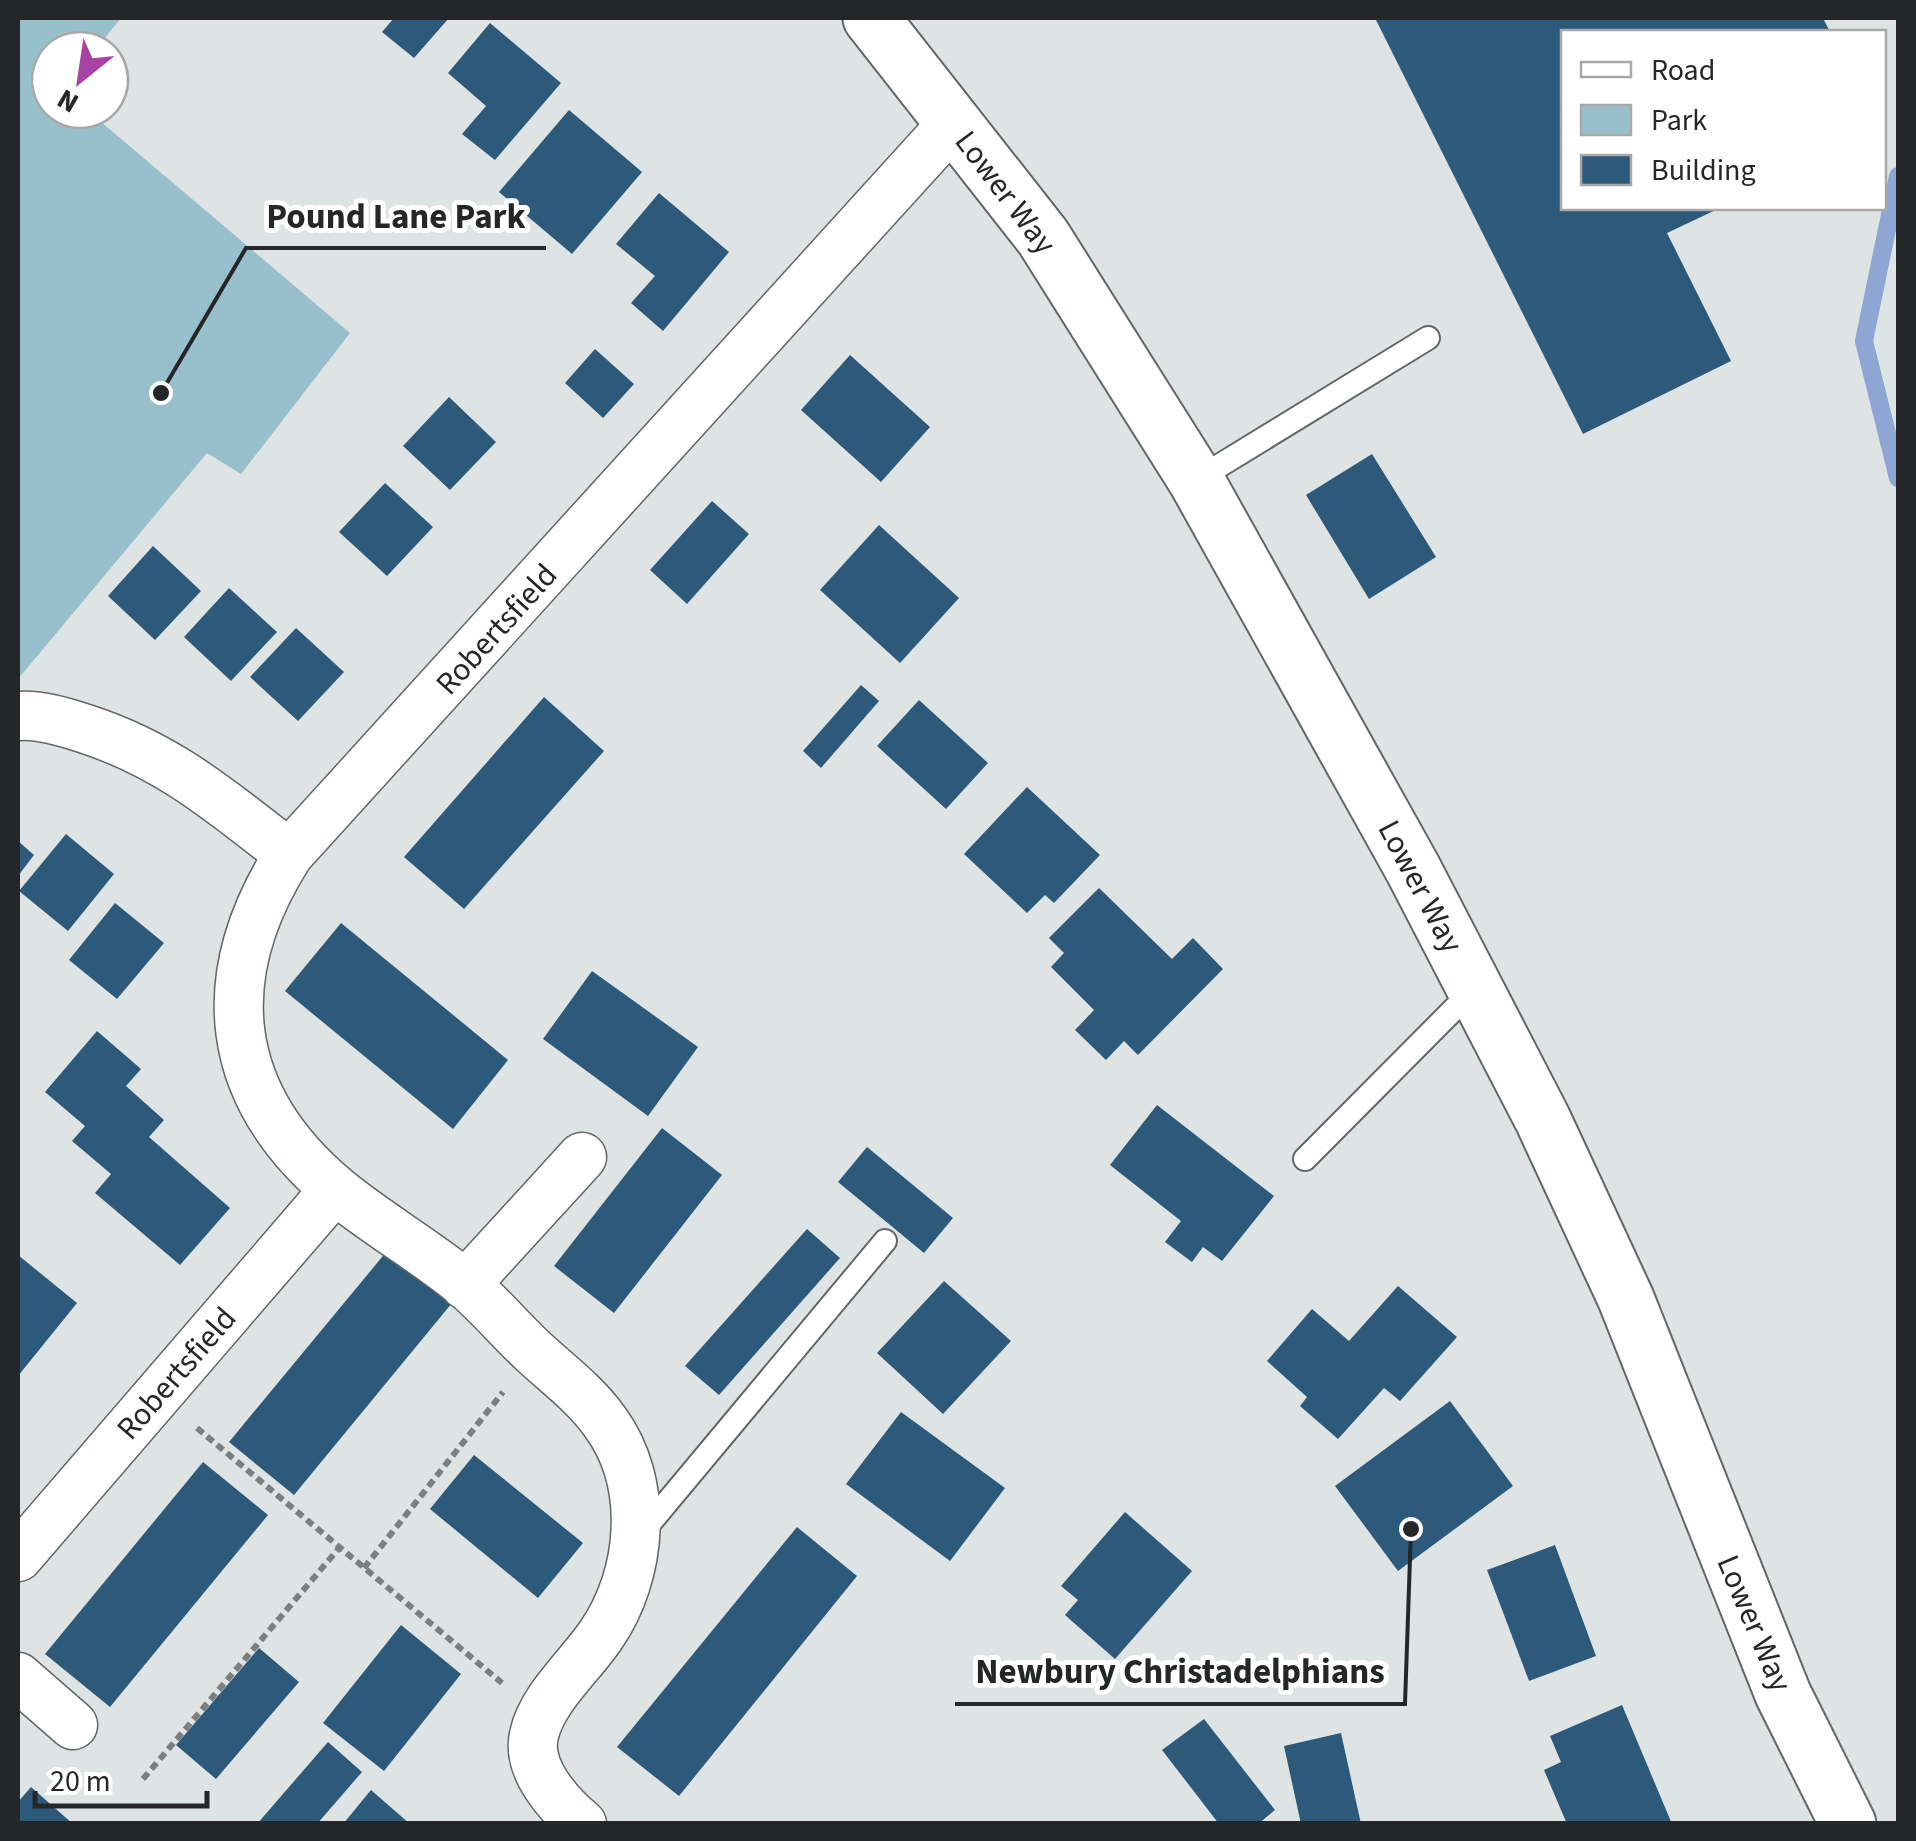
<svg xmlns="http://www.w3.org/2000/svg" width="1916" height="1841" font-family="'Source Sans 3',sans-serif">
  <rect width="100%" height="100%" fill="#dee3e4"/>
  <!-- green -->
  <path fill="#98c0cc" d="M18 18H121L95 50H50V110H87L350 333 241 474 207 453 18 679Z"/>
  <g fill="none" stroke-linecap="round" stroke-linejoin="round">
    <!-- stream -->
    <path stroke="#8ea6d4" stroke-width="18" d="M1898 176 1864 341 1898 478"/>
  </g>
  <!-- building -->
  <path fill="#2d5a7a" d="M394 18H449L414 58 382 32Z
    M1375 18H1823L1830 32H1564V208H1720L1667 233 1731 361 1583 434Z
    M490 23 561 83 495 160 462 134 486 106 448 73Z
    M569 110 642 172 572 254 499 192Z
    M659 193 729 252 663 331 631 303 655 276 616 244Z
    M595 349 634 384 603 418 565 383Z
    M850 355 930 427 881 482 801 410Z
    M449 397 496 442 450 490 403 446Z
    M1372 454 1436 557 1369 599 1306 495Z
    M385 483 433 527 387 576 339 532Z
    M712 501 749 534 687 604 650 570Z
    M879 525 959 598 900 663 820 590Z
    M153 546 201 591 155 640 108 596Z
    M229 588 277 632 231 681 184 637Z
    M296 628 344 672 298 721 250 677Z
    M861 685 879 701 821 768 803 751Z
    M544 697 604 751 464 909 404 857Z
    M919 700 988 763 946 809 877 746Z
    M1027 787 1100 855 1054 903 1045 895 1027 913 964 854Z
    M66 834 114 874 68 931 19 891Z
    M18 841 34 855 18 876Z
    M1099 888 1172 959 1193 938 1223 969 1138 1055 1124 1041 1106 1060 1075 1030 1094 1010 1051 967 1064 953 1049 938Z
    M115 903 164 943 117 999 69 960Z
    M341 923 508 1060 453 1129 285 991Z
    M592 971 698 1047 648 1116 543 1039Z
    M97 1031 141 1069 126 1086 164 1120 149 1137 230 1208 180 1265 95 1193 111 1174 72 1141 85 1126 45 1092Z
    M1157 1105 1274 1196 1222 1261 1203 1247 1192 1262 1165 1242 1181 1221 1110 1165Z
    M662 1128 722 1175 614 1313 554 1266Z
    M867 1147 953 1218 924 1253 838 1182Z
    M807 1229 840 1258 719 1395 685 1366Z
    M387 1251 452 1303 294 1495 229 1442Z
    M18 1255 77 1303 18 1376Z
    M944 1281 1011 1341 943 1414 877 1353Z
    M1398 1286 1457 1337 1400 1401 1384 1388 1338 1439 1300 1406 1307 1397 1267 1361 1312 1309 1349 1341Z
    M1450 1401 1513 1486 1398 1571 1335 1486Z
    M901 1412 1005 1488 950 1561 846 1484Z
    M474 1455 583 1543 538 1598 430 1509Z
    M203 1462 268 1515 110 1707 45 1654Z
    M1125 1512 1192 1571 1115 1659 1065 1615 1078 1600 1061 1586Z
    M797 1527 857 1576 679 1796 617 1747Z
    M1555 1545 1596 1656 1529 1681 1487 1570Z
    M401 1625 461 1674 384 1771 323 1723Z
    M259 1648 299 1682 216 1779 176 1745Z
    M1622 1705 1672 1824H1567L1544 1770 1561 1762 1550 1736Z
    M1204 1719 1275 1810 1258 1824H1219L1162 1750Z
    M1341 1733 1361 1824H1301L1284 1746Z
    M328 1742 362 1772 317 1824H257Z
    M31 1787 73 1824H18V1802Z
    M371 1790 410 1824H343Z"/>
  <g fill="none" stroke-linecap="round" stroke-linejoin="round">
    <!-- service casing -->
    <g stroke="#626667" stroke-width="26">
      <path id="service" d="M1196 480 1428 338
        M1305 1159 1475 988
        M639 1536 885 1241"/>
    </g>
    <!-- minor casing -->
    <g stroke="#626667" stroke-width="51">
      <path id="minor" d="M18 716C39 714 65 722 86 729 169 756 222 802 289 854
        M465 1285 582 1157
        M18 1557 335 1189
        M18 1677 73 1725
        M582 1824C558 1804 526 1768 534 1735 542 1698 581 1665 601 1635 643 1574 650 1483 605 1422 586 1395 559 1375 535 1353 511 1331 490 1305 465 1284 424 1250 377 1224 336 1190 223 1095 210 978 289 854L954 122"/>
    </g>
    <!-- tertiary casing -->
    <g stroke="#626667" stroke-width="59">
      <path id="tertiary" d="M871 18 1043 237 1196 480 1413 869 1543 1120 1626 1299 1783 1694 1848 1824"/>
    </g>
    <!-- path -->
    <path stroke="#7c7f80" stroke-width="6" stroke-dasharray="8 5" stroke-linecap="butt" d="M197 1428 502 1683
      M364 1568 503 1392
      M143 1779 340 1547"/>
    <!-- service -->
    <use href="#service" stroke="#fff" stroke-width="22"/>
    <!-- minor -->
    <use href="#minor" stroke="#fff" stroke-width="48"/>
    <!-- tertiary -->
    <use href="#tertiary" stroke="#fff" stroke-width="55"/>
  </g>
  <g text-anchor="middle" stroke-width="10" stroke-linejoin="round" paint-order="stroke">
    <!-- street labels -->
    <g font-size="32" fill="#252627" stroke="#fff">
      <text transform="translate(1006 192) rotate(53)" y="11">Lower Way</text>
      <text transform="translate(496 629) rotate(-48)" y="11">Robertsfield</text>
      <text transform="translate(1421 886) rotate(62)" y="11">Lower Way</text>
      <text transform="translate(176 1373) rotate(-49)" y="11">Robertsfield</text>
      <text transform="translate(1755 1623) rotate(67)" y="11">Lower Way</text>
    </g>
  </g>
  <!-- callouts -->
  <path fill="none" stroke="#252627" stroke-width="4" d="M161 393L246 248H546M1411 1529L1405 1704H955"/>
  <g fill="#252627" stroke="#fff" stroke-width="4">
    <circle cx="161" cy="393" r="10"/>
    <circle cx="1411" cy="1529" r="10"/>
  </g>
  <g font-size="35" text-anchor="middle" font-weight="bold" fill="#252627" stroke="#fff" stroke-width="10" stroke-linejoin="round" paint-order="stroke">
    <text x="396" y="228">Pound Lane Park</text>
    <text x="1180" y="1683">Newbury Christadelphians</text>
  </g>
  <!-- border -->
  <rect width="1916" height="1841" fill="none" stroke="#252627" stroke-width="40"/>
  <!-- legend -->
  <rect x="1561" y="30" width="325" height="180" fill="#ffffff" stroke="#a8a8a9" stroke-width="2.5"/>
  <rect x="1581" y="62" width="50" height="15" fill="#ffffff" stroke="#a8a8a9" stroke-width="2.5"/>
  <text x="1651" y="80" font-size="30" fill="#252627">Road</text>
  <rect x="1581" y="105" width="50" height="30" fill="#98c0cc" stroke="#a8a8a9" stroke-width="2.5"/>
  <text x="1651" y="130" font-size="30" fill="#252627">Park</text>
  <rect x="1581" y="155" width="50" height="30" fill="#2d5a7a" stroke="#a8a8a9" stroke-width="2.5"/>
  <text x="1651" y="180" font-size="30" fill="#252627">Building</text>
  <!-- north arrow -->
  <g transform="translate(80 80) rotate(210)"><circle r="48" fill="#ffffff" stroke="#a8a8a9" stroke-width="2.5"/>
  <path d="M0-8L18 38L0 25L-18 38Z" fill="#a942a5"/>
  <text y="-15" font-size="28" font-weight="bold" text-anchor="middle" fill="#252627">N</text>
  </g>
  <!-- scale -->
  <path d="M35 1791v15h172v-15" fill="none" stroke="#252627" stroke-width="5"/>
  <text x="50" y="1791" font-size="30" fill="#252627" stroke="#ffffff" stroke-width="8" paint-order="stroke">20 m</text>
</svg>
